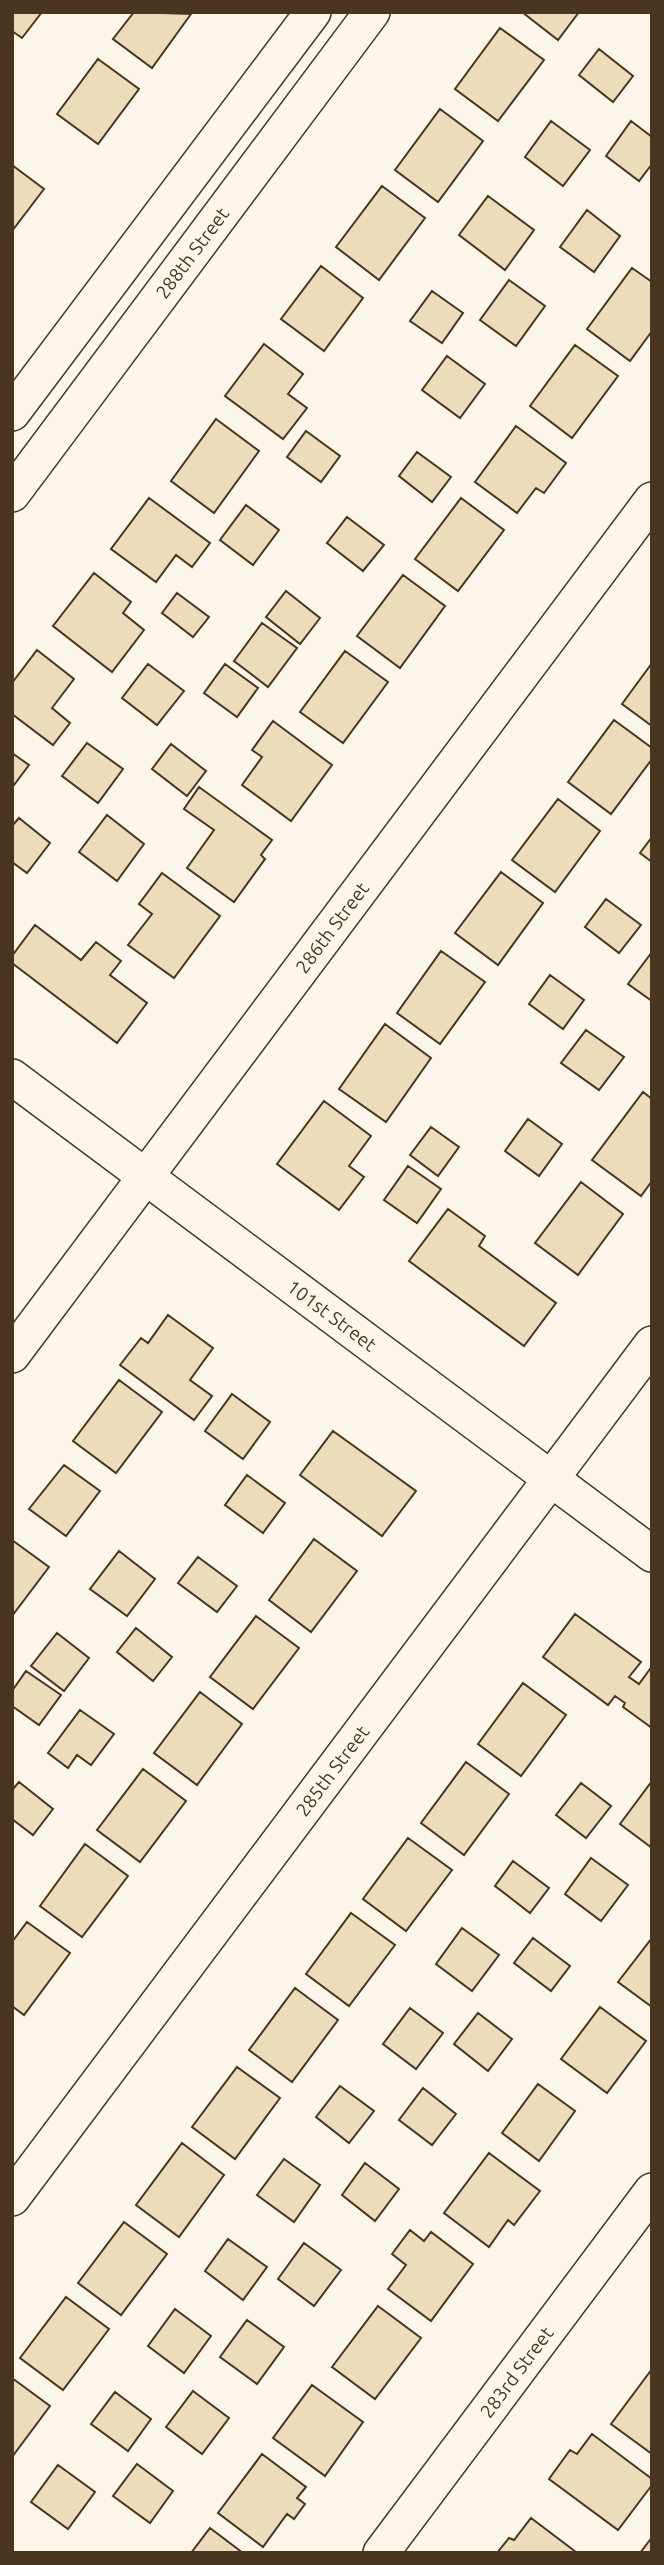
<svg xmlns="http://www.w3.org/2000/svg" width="664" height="2565" font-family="Ubuntu,sans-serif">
  <rect width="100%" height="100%" fill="#fbf6e9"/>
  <!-- building -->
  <path fill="#ecdcbc" stroke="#4a3520" stroke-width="2" d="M12 12H42L22 38 12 31Z
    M134 12 191 14 152 68 113 39Z
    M522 12H579L558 40Z
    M500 28 544 60 498 121 455 89Z
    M599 49 633 76 613 102 579 75Z
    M98 59 139 89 98 144 57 114Z
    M440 109 483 141 438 202 395 170Z
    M551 121 590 150 563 186 525 157Z
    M631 121 652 137V164L639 181 606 156Z
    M12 165 44 189 12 231Z
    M382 186 425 218 379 280 336 247Z
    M488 196 534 230 505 270 459 235Z
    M587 210 620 236 594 272 560 247Z
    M321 266 363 298 324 351 281 319Z
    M632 268 652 282V331L630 361 587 329Z
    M509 280 545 306 516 346 480 320Z
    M432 291 463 313 442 343 410 321Z
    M264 344 303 374 288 394 307 408 283 439 225 396Z
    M575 345 618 376 572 438 530 406Z
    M447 356 485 384 460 418 422 390Z
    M216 419 259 451 214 513 171 481Z
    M516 426 566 463 544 493 536 488 517 513 475 482Z
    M306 431 340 456 321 482 287 457Z
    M417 452 451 477 432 502 399 476Z
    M149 498 210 543 192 567 176 555 156 582 111 549Z
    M461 498 504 530 458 591 415 559Z
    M246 505 279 530 253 565 220 540Z
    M347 517 384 545 363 571 327 543Z
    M94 573 131 602 123 613 144 630 112 672 53 626Z
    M403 575 445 606 400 668 357 636Z
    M286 591 320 618 300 644 266 617Z
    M177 593 209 617 193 637 162 613Z
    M262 623 297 648 268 687 234 661Z
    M37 650 74 679 52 708 70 723 53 745 12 714V683Z
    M345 651 388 682 343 743 300 712Z
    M652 663V726L622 704Z
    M148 664 184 691 157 725 122 698Z
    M225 664 258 688 237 717 204 693Z
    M614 720 652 748V759L611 814 568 782Z
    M273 721 332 765 291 821 242 785 262 757 252 750Z
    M87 743 123 769 98 803 62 776Z
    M171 744 206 771 187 796 152 769Z
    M12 753 29 765 14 785 12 784Z
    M199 787 272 840 261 855 265 859 234 902 187 868 214 830 184 809Z
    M558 799 600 831 555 892 512 860Z
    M107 815 144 844 117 881 79 852Z
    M19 818 50 843 27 873 12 862V826Z
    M652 837V862L640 853Z
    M501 872 543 903 498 965 455 933Z
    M162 873 220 916 174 978 128 945 152 914 139 904Z
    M606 899 641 925 619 953 585 927Z
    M35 925 81 960 96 942 121 961 110 975 147 1003 117 1043 12 963V956Z
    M441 951 485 982 440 1044 397 1013Z
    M652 952V1001L628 984Z
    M550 975 584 1000 563 1029 529 1004Z
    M385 1024 431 1058 386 1122 339 1089Z
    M586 1030 624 1057 599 1090 561 1063Z
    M643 1092 652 1099V1181L641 1196 592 1160Z
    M324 1101 371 1136 349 1166 364 1177 339 1210 277 1164Z
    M528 1119 562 1144 539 1176 505 1151Z
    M431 1127 459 1147 438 1176 410 1155Z
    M408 1166 441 1189 417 1223 384 1200Z
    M581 1182 623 1214 578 1275 535 1243Z
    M448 1209 485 1236 479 1246 556 1303 524 1346 409 1261Z
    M168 1315 213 1348 190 1380 212 1396 194 1420 120 1365 141 1338 148 1343Z
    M119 1380 162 1412 116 1473 73 1441Z
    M232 1394 270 1422 243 1459 205 1431Z
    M333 1431 416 1491 382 1536 300 1475Z
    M64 1465 100 1491 66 1536 29 1509Z
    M247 1475 285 1503 263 1533 225 1505Z
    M314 1539 357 1571 311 1632 269 1600Z
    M12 1540 49 1567 12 1616Z
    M119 1551 155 1579 127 1616 90 1589Z
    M198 1557 237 1586 217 1612 178 1583Z
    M575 1614 641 1662 629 1677 639 1684 650 1669 652 1671V1728L623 1707 625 1703 615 1696 608 1705 543 1657Z
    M256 1616 299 1648 253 1709 210 1677Z
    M136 1628 172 1657 153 1681 117 1652Z
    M57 1633 89 1658 64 1691 31 1666Z
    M26 1671 61 1695 39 1725 12 1706V1691Z
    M523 1683 566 1715 521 1776 478 1744Z
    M200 1692 242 1724 197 1785 154 1753Z
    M80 1710 114 1734 91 1765 77 1755 68 1768 48 1753Z
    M466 1762 509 1794 464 1855 421 1823Z
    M143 1769 186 1801 140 1862 97 1830Z
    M652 1781V1848L620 1824Z
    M19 1782 53 1809 33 1835 12 1819V1790Z
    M581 1783 611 1806 586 1838 556 1815Z
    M408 1838 452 1870 406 1931 363 1899Z
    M85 1844 128 1876 82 1937 40 1906Z
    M591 1858 628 1885 601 1921 565 1894Z
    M513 1861 549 1888 530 1913 495 1886Z
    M351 1913 395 1945 349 2006 306 1974Z
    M27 1922 70 1953 24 2015 12 2006V1942Z
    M462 1928 499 1955 472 1991 436 1964Z
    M533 1938 570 1966 551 1991 514 1963Z
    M652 1938V2007L618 1982Z
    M295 1988 338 2020 292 2082 249 2050Z
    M600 2007 646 2041 607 2093 561 2059Z
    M410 2008 443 2033 416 2069 383 2044Z
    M478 2013 512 2039 488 2071 454 2044Z
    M237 2067 280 2098 235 2159 192 2127Z
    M538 2084 575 2111 539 2161 502 2133Z
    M340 2086 374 2111 349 2143 316 2117Z
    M423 2088 456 2114 432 2145 399 2120Z
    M182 2143 224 2175 179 2237 136 2205Z
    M489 2153 540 2191 514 2225 508 2220 489 2247 444 2213Z
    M284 2159 320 2185 294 2222 257 2195Z
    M365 2163 399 2189 375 2221 342 2195Z
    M124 2222 167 2254 121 2315 78 2283Z
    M410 2230 424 2241 431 2232 473 2264 431 2321 388 2289 406 2265 392 2254Z
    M228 2239 267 2267 243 2300 205 2271Z
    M304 2243 341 2270 314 2306 278 2279Z
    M66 2297 109 2329 63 2390 20 2358Z
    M378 2306 421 2338 375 2399 332 2367Z
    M175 2309 211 2336 184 2373 148 2346Z
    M247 2320 284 2347 257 2384 220 2357Z
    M652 2369V2454L611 2424Z
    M12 2378 50 2406 12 2457Z
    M312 2385 363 2422 325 2476 273 2438Z
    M193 2391 229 2418 202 2454 166 2427Z
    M115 2392 151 2419 128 2451 91 2424Z
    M592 2434 652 2479V2485L618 2530 549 2479 570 2450 577 2454Z
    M262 2454 306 2487 297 2498 305 2504 294 2519 287 2514 263 2547 218 2513Z
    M137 2464 173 2491 150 2523 113 2496Z
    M58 2465 95 2492 68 2529 31 2502Z
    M531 2518 576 2552 575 2553H497L509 2538 514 2540Z
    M210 2528 243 2553H191Z
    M650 2540 652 2542V2553H640Z"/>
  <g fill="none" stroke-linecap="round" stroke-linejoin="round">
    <!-- minor casing -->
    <g stroke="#4a3520" stroke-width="38">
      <g id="minor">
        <path d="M12 413 313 12"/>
        <path id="s1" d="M12 494 372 12"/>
        <path id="s2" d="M12 1077 652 1554"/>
        <path id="s3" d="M12 1355 652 500"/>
        <path id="s4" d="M12 2198 652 1344"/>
        <path id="s5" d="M381 2553 652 2191"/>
      </g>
    </g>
    <!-- minor -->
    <use href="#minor" stroke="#fbf6e9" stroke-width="35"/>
  </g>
  <g text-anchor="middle" stroke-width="5" stroke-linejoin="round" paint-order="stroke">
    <!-- street labels -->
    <g font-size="19" fill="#4a3520" stroke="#fbf6e9">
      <text dy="7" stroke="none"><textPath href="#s1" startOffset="301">288th Street</textPath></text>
      <text dy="7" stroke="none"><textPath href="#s3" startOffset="534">286th Street</textPath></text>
      <text dy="7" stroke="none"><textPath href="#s2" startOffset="399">101st Street</textPath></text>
      <text dy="7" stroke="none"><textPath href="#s4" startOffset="534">285th Street</textPath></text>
      <text dy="7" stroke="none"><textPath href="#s5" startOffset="226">283rd Street</textPath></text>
    </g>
  </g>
  <!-- border -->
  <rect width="664" height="2565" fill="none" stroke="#4a3520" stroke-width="28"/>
</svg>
